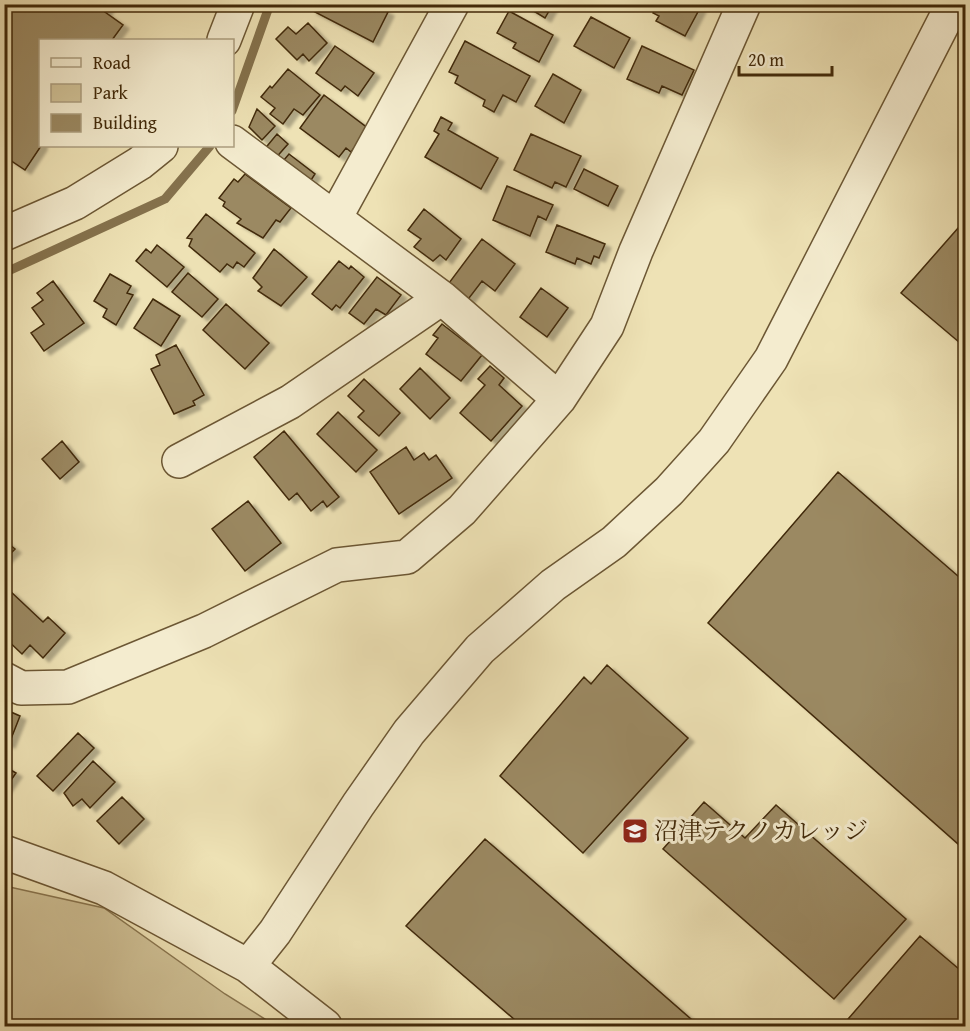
<svg xmlns="http://www.w3.org/2000/svg" width="970" height="1031" font-family="'Gentium Book Plus','Noto Serif JP',serif">
  <defs>
    <filter id="shadow"><feDropShadow dx="6" dy="4" stdDeviation="1.5" flood-color="#0004"/></filter>
  </defs>
  <rect width="100%" height="100%" fill="#eee2b5"/>
  <filter id="stains"><feTurbulence type="fractalNoise" baseFrequency=".00333" numOctaves="4"/><feColorMatrix values="0 0 0 0 .2 0 0 0 0 .09 0 0 0 0 .02 0 0 0 .5 -.17"/></filter>
  <radialGradient id="worn" r=".72"><stop offset=".6" stop-color="#630" stop-opacity="0"/><stop offset="1" stop-color="#630" stop-opacity=".3"/></radialGradient>
  <!-- green -->
  <path fill="#d1c398" stroke="#897650" stroke-width="1.5" d="M5 886 104 908 225 994 276 1026H5Z"/>
  <g fill="none" stroke-linecap="round" stroke-linejoin="round">
    <!-- stream -->
    <path stroke="#85724d" stroke-width="9" d="M232 111 270 4
      M4 273 165 199 210 146"/>
  </g>
  <!-- building -->
  <path fill="#9b8962" stroke="#412909" stroke-width="1.5" filter="url(#shadow)" d="M4 4H110L105 12 123 25 112 40H40L41 146 25 170 4 156Z
    M314 4H373L388 12 373 42 311 10Z
    M522 4H553L545 18Z
    M657 4H693L700 8 685 36 656 21 659 16 653 13Z
    M509 11 553 35 539 62 513 48 516 43 497 33Z
    M591 17 630 38 614 68 574 46Z
    M308 23 327 43 309 61 303 54 297 60 276 39 288 27 296 34Z
    M465 41 530 76 516 102 503 95 494 112 483 106 485 100 455 83 458 76 449 72Z
    M335 46 374 73 358 96 345 86 341 91 316 73Z
    M642 46 694 70 682 95 662 86 659 93 627 79Z
    M288 69 320 95 303 115 294 109 283 124 270 114 275 108 261 97 270 86 272 88Z
    M553 74 581 90 564 123 535 106Z
    M324 95 369 129 351 152 346 148 339 157 300 128Z
    M257 109 275 126 262 140 249 127Z
    M441 117 452 123 448 130 498 158 481 189 425 157 439 134 434 131Z
    M277 134 288 144 274 160 263 151Z
    M531 134 581 156 566 187 555 182 552 188 514 170Z
    M289 154 315 174 306 188 278 167Z
    M584 169 618 186 608 206 574 189Z
    M245 174 291 208 280 222 276 220 263 238 237 223 241 219 223 206 225 202 219 198 234 179 238 182Z
    M507 186 553 205 546 220 538 216 530 236 493 220Z
    M424 209 461 239 446 260 440 255 433 261 414 247 421 239 408 230Z
    M206 214 255 253 244 267 237 262 233 268 227 264 220 272 189 246 192 239 187 238Z
    M966 219V348L901 293Z
    M557 225 605 244 599 258 594 256 591 264 577 258 575 264 546 252Z
    M482 239 515 264 495 291 482 281 466 302 446 287Z
    M157 245 184 267 167 287 136 261 146 249 151 253Z
    M274 249 307 277 281 306 258 291 262 287 253 278Z
    M339 261 349 269 351 266 364 277 340 308 336 305 332 310 312 294Z
    M188 273 218 299 202 317 172 292Z
    M110 274 131 286 127 293 133 295 116 325 103 317 107 309 94 301Z
    M377 277 401 295 386 315 376 309 364 324 349 313Z
    M53 281 84 323 44 351 31 333 44 324 32 308 43 300 37 293Z
    M541 288 568 308 547 337 520 317Z
    M153 299 180 316 161 346 134 328Z
    M226 304 269 343 245 369 203 330Z
    M442 324 482 355 461 381 426 354 438 338 433 335Z
    M176 345 204 395 193 401 195 405 174 414 151 369 160 365 156 355Z
    M490 366 504 378 499 385 522 406 491 441 460 413 485 385 478 379Z
    M420 368 450 398 430 419 400 389Z
    M364 379 400 413 379 436 358 417 364 411 348 396Z
    M338 412 377 450 356 472 317 434Z
    M284 431 339 497 327 507 323 501 311 511 297 493 289 500 254 457Z
    M62 441 79 462 60 479 42 459Z
    M406 447 414 460 424 453 429 460 436 455 452 478 399 514 370 472Z
    M838 472 966 583V851L708 623Z
    M248 501 281 543 245 571 212 529Z
    M4 540 15 549 4 560Z
    M9 590 43 622 48 617 65 633 43 658 30 645 22 654 4 637V594Z
    M607 665 688 738 583 853 500 776 584 677 591 684Z
    M4 709 20 716 9 744 4 742Z
    M78 733 94 748 53 791 37 776Z
    M93 761 115 782 90 808 82 799 73 806 64 793Z
    M4 766 16 773 5 789H4Z
    M122 797 144 819 119 844 97 821Z
    M704 802 745 838 776 805 906 919 834 999 663 849Z
    M485 839 699 1026H522L406 926Z
    M920 936 966 975V1026H842Z"/>
  <g fill="none" stroke-linecap="round" stroke-linejoin="round">
    <!-- minor casing -->
    <g stroke="#6c5734" stroke-width="36">
      <path id="minor" d="M224 40 238 4
        M232 142 442 298 559 399
        M335 218 452 4
        M4 234 75 203 140 163 161 146
        M179 461 290 402 442 298
        M4 679 21 688 68 687 204 631 337 565 407 557 462 510 559 399 607 326 636 251 744 4
        M4 852 104 888 248 966 325 1026
        M248 966 275 932 358 805 409 732 480 649 553 585 614 542 669 491 714 441 771 359 953 4"/>
    </g>
    <!-- minor -->
    <use href="#minor" stroke="#f4eccf" stroke-width="33"/>
  </g>
  <!-- icons -->
  <defs>
    <g id="school-square" transform="scale(1.35)"><rect x="-9" y="-9" width="18" height="18" rx="4" fill="#8f2418" stroke="#f4eccf"/><path d="M0-5L7-2L0 1L-7-2ZM-4 1L0 2.5L4 1V4Q0 6-4 4Z" fill="#fff"/></g>
  </defs>
  <g fill-rule="evenodd">
    <use href="#school-square" x="635" y="831"/>
  </g>
  <g text-anchor="middle" stroke-width="6" stroke-linejoin="round" paint-order="stroke">
    <!-- poi labels -->
    <g font-size="24" fill="#412909" stroke="#f4eccf" text-anchor="start">
      <text x="654" y="839">沼津テクノカレッジ</text>
    </g>
  </g>
  <!-- margin -->
  <rect width="970" height="1031" fill="none" stroke="#eee2b5" stroke-width="24"/>
  <rect x="6" y="6" width="958" height="1019" fill="none" stroke="#412909" stroke-width="3"/>
  <rect x="12" y="12" width="946" height="1007" fill="none" stroke="#412909" stroke-width="1.5"/>
  <!-- legend -->
  <rect x="39" y="39" width="195" height="108" fill="#f4eccf" stroke="#ac9e80" stroke-width="1.5"/>
  <rect x="51" y="58" width="30" height="9" fill="#f4eccf" stroke="#ac9e80" stroke-width="1.5"/>
  <text x="93" y="69" font-size="18" fill="#412909">Road</text>
  <rect x="51" y="84" width="30" height="18" fill="#d1c398" stroke="#ac9e80" stroke-width="1.5"/>
  <text x="93" y="99" font-size="18" fill="#412909">Park</text>
  <rect x="51" y="114" width="30" height="18" fill="#9b8962" stroke="#ac9e80" stroke-width="1.5"/>
  <text x="93" y="129" font-size="18" fill="#412909">Building</text>
  <!-- scale -->
  <path d="M739 66v9h93v-9" fill="none" stroke="#412909" stroke-width="3"/>
  <text x="748" y="66" font-size="18" fill="#412909" stroke="#f4eccf" stroke-width="4.5" paint-order="stroke">20 m</text>
  <rect width="100%" height="100%" filter="url(#stains)"/>
  <rect width="100%" height="100%" fill="url(#worn)"/>
</svg>
